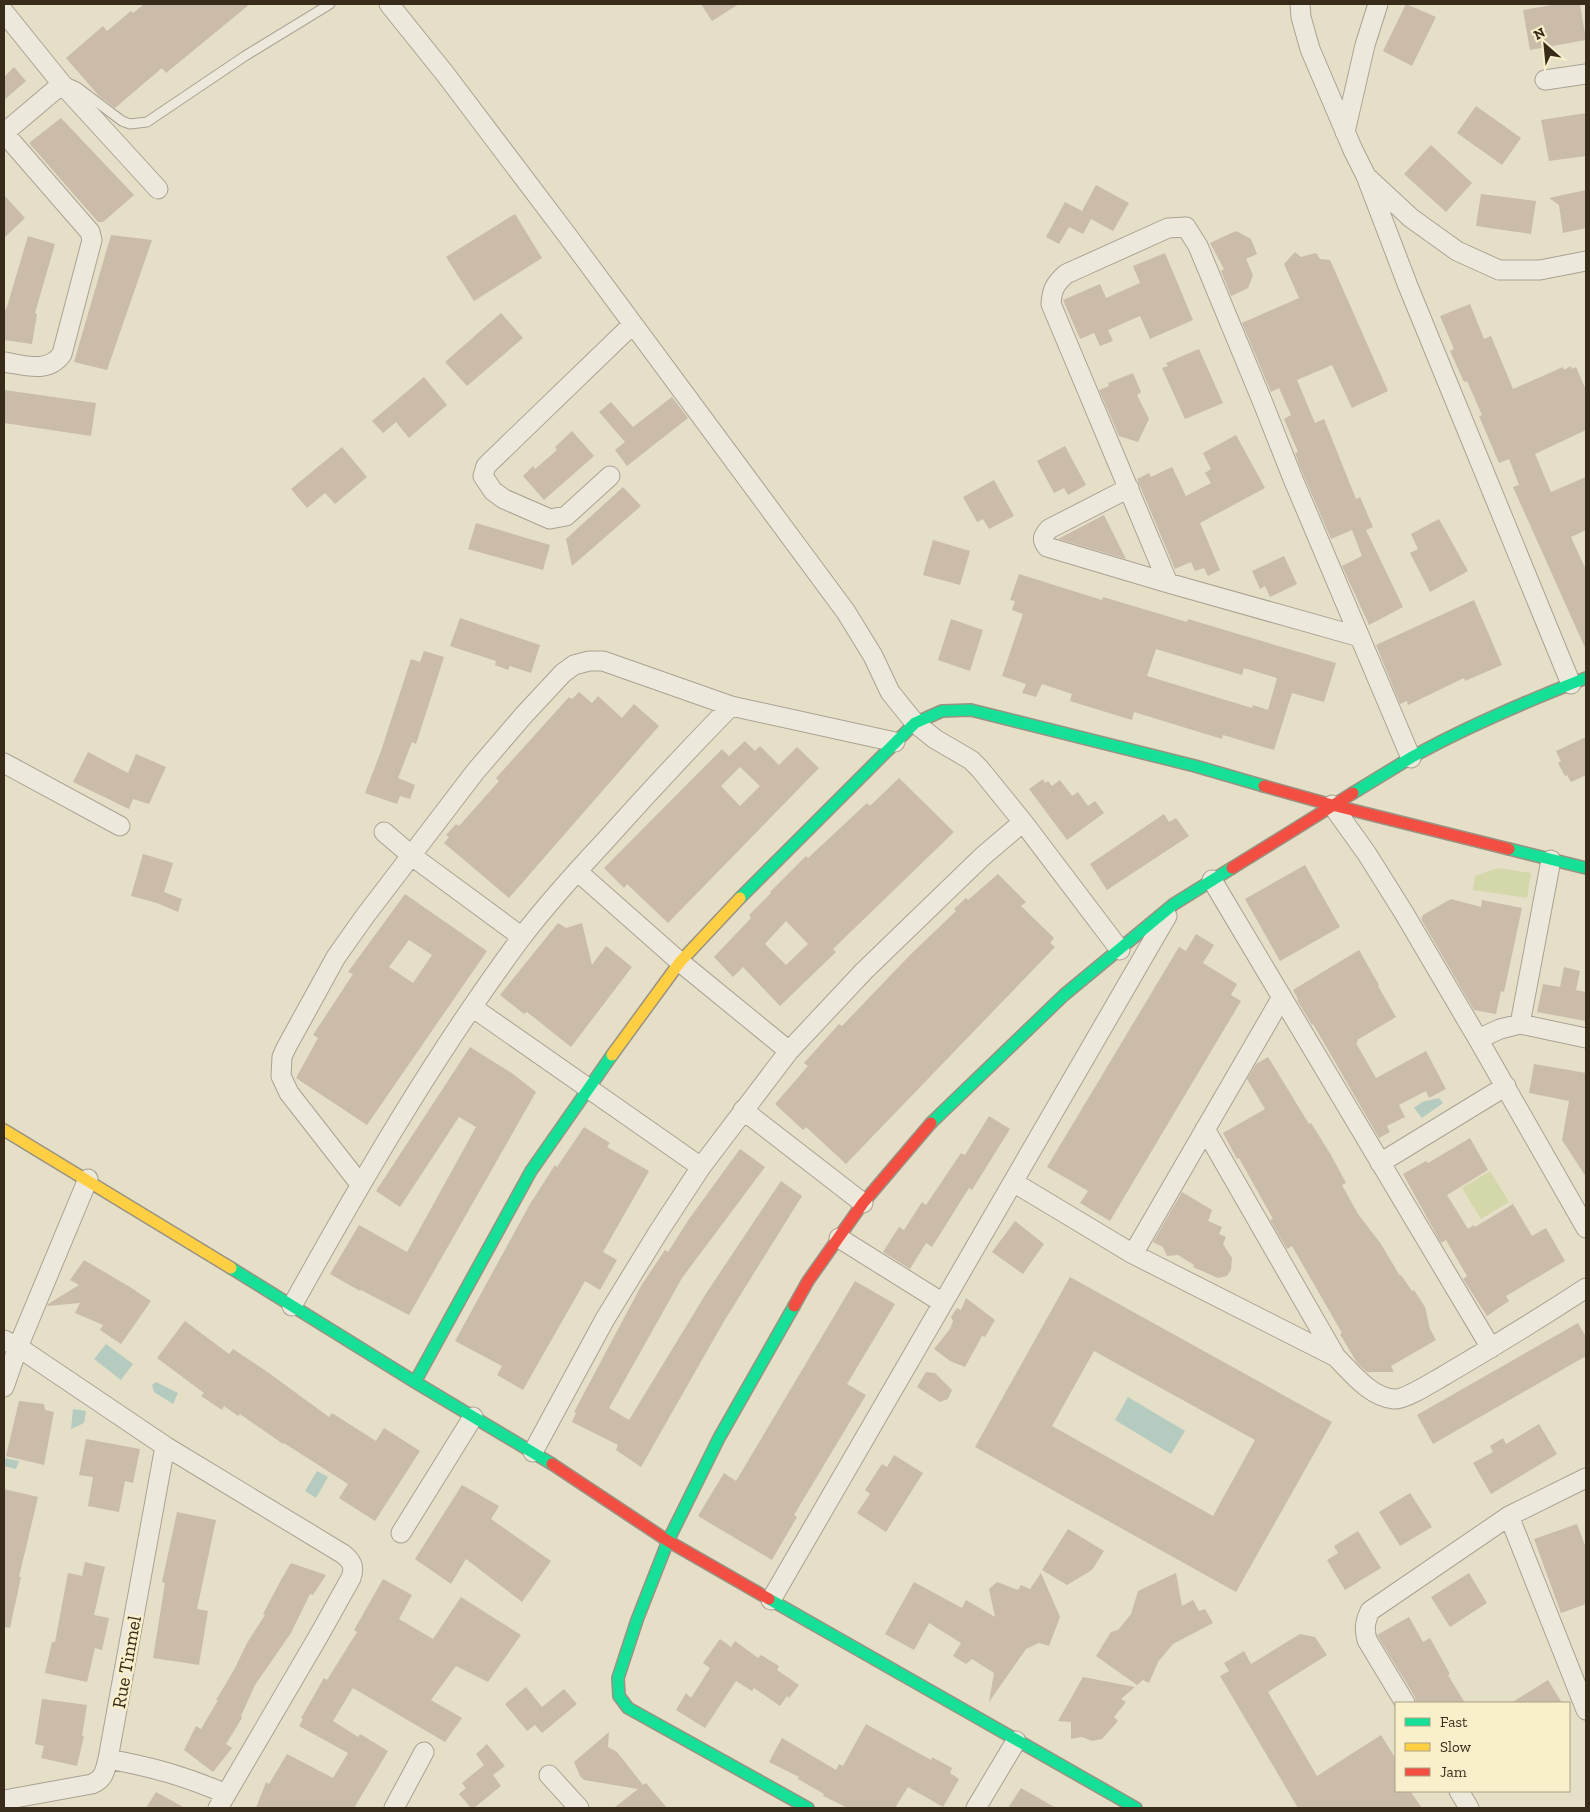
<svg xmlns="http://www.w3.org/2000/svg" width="1590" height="1812" font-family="'Zilla Slab',serif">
  <rect width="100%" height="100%" fill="#e5dfc8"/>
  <!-- green -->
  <path fill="#d3d7a9" d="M1498 868 1531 873 1527 898 1473 890 1475 876Z
    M1490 1171 1509 1202 1481 1219 1462 1188Z"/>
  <!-- water -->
  <path fill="#b5cbbf" d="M1439 1098 1443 1103 1422 1118 1414 1108 1422 1102Z
    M106 1344 133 1364 121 1380 94 1359Z
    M156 1382 178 1393 173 1404 154 1392 152 1385Z
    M1128 1397 1185 1431 1171 1454 1115 1420Z
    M73 1409 86 1411 84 1423 71 1429Z
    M4 1458 19 1461 16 1469 4 1466Z
    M317 1471 328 1477 316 1498 305 1491Z"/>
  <!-- building -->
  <path fill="#cabca8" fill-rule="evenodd" d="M144 4H250L166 73 162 68 115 108 99 96 66 58 103 26 107 31 131 11 133 13Z
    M701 4H739L712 21Z
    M1406 4 1436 17 1412 66 1383 51Z
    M1558 4H1580L1586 40 1530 50 1523 10Z
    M14 67 26 81 4 100V77Z
    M1476 106 1521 138 1502 165 1457 133Z
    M1586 113V156L1549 161 1541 120Z
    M61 118 134 195 103 222H98L29 143Z
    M1431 145 1472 183 1446 212 1404 174Z
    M1096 185 1129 203 1113 231 1091 219 1083 234 1069 227 1059 244 1046 237 1065 202 1082 211Z
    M1586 190V228L1563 233 1559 205 1549 198Z
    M1481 194 1536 201 1531 234 1476 226Z
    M4 195 25 218 4 238Z
    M515 214 542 258 474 301 446 257Z
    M1236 231 1251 239 1257 254 1246 259 1253 275 1248 288 1231 296 1221 271 1224 269 1210 243Z
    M111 235 152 240 107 370 74 362Z
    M28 236 55 244 35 313 37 314 32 344 4 340V309L6 310Z
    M1295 252 1301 257 1316 253 1320 259 1330 260 1388 391 1352 408 1332 365 1297 380 1315 423 1324 419 1356 499 1360 497 1373 527 1366 530 1403 607 1369 625 1342 566 1362 556 1352 530 1331 539 1300 467 1295 453 1298 452 1284 419 1291 415 1279 388 1271 392 1242 323 1299 298 1284 264Z
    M1165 253 1193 320 1150 339 1140 316 1108 330 1113 341 1100 346 1094 333 1080 339 1063 300 1100 284 1106 298 1140 283 1133 266Z
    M1470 304 1484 339 1491 336 1513 389 1563 367 1564 370 1571 366 1572 369 1576 367 1586 390V430L1535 454 1551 492 1586 477V530L1571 537 1586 570V650L1513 487 1519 485 1509 459 1499 463 1479 416 1482 415 1467 381 1464 382 1450 351 1454 349 1440 316Z
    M501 313 523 338 467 386 445 362Z
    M1199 349 1223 403 1185 419 1162 368 1168 366 1166 363Z
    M1133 373 1141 392 1137 395 1149 419 1138 442 1119 436 1099 390 1109 386 1108 383Z
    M424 377 447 405 409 438 396 422 383 433 372 421Z
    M4 390 96 403 91 436 4 423Z
    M672 397 688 418 627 466 615 450 625 442 599 412 611 402 633 427Z
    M572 431 594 456 544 500 523 476 533 466 535 469 557 450 555 447Z
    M1236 435 1265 488 1200 523 1220 570 1208 576 1204 568 1195 571 1191 562 1175 569 1137 479 1149 473 1151 477 1172 467 1186 496 1211 483 1205 473 1211 469 1203 453Z
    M1065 446 1086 485 1068 495 1064 488 1054 493 1037 461Z
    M342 447 367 477 335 504 325 493 307 508 291 489Z
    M994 480 1014 516 989 529 983 519 977 522 963 497Z
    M623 487 641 506 572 566 566 539Z
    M1104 515 1126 559 1058 539Z
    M1439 519 1468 571 1430 592 1410 553 1418 549 1411 534Z
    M476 523 550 545 543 570 468 549Z
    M933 540 970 551 960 585 923 575Z
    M1284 556 1297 584 1270 597 1265 586 1260 589 1252 571Z
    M1019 574 1102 600 1103 597 1187 622 1188 619 1336 663 1324 702 1292 693 1274 750 1223 735 1222 739 1134 712 1132 720 1070 701 1072 694 1042 684 1036 697 1022 693 1026 684 1002 676 1023 614 1012 610 1015 601 1010 600ZM1156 649 1242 675 1244 668 1277 678 1268 710 1253 705 1252 708 1147 676Z
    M1474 600 1502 665 1465 681 1464 678 1408 705 1407 701 1400 704 1376 645Z
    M460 618 540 645 531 673 510 666 508 670 495 665 496 661 450 646Z
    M951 619 983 630 970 671 938 660Z
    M424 651 444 657 416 744 412 742 398 778 415 785 410 799 400 796 397 804 365 793 381 751 411 659 420 662Z
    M579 692 592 703 598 696 622 718 634 704 659 726 509 898 444 843 449 837 446 835 456 824 459 826 499 781 496 778 569 697 572 699Z
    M1586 737V775L1571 782 1567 775 1565 776 1558 763 1561 761 1556 751Z
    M745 741 755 751 760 746 779 765 797 747 819 768 668 923 627 884 624 888 604 868 722 749 729 756ZM740 767 760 786 740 806 721 786Z
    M88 752 128 773 136 754 166 767 149 804 133 799 129 809 73 782Z
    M899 778 954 832 833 949 836 952 780 1006 743 967 733 977 714 957 751 918 749 915 771 893 770 892 806 856 808 858 867 803 870 806ZM786 921 808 944 786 965 765 944Z
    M1043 779 1045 783 1048 781 1052 786 1060 780 1072 796 1078 792 1088 806 1095 801 1104 813 1067 840 1029 789Z
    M1164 814 1169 822 1176 818 1189 836 1107 890 1090 864Z
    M143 854 173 863 164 892 182 899 178 912 157 903 131 896Z
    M1305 865 1340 927 1280 961 1245 899Z
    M998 874 1026 902 1021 906 1054 938 1050 943 1055 947 846 1164 806 1127 803 1130 775 1104 808 1066 804 1063 839 1024 842 1026 910 955 956 911 954 909 966 898 968 900Z
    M405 894 487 951 367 1125 296 1078 318 1038 313 1035 353 974 348 972ZM409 940 432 955 413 983 389 967Z
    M1451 899 1481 907 1482 900 1522 908 1504 992 1501 991 1496 1014 1474 1010 1421 919 1423 915Z
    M558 923 566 928 582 923 592 965 606 946 632 967 571 1047 527 1012 524 1014 500 995Z
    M1196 934 1214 945 1203 963 1237 984 1231 995 1241 1001 1110 1221 1080 1203 1088 1191 1047 1167 1179 947 1186 951Z
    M1359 950 1379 985 1378 986 1396 1017 1357 1040 1358 1042 1356 1043 1376 1078 1426 1051 1446 1089 1429 1098 1426 1091 1399 1105 1405 1117 1387 1126 1390 1132 1379 1138 1313 1024 1312 1025 1297 1000 1298 999 1293 990Z
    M1564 967 1580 971 1576 990 1586 992V1021L1537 1012 1543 984 1560 987Z
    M470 1047 513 1074 536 1092 409 1315 361 1290 360 1291 330 1274 359 1225 407 1252 476 1127 459 1117 400 1207 376 1191Z
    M1268 1057 1309 1124 1311 1123 1331 1155 1346 1183 1342 1185 1358 1214 1381 1244 1400 1276 1401 1275 1412 1291 1414 1290 1425 1307 1430 1329 1436 1340 1391 1366 1394 1372H1367L1357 1363 1340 1334 1342 1333 1292 1246 1287 1249 1270 1220 1273 1219 1239 1158 1237 1159 1223 1133 1265 1109 1247 1079 1256 1064Z
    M1534 1064 1586 1073V1177L1562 1140 1569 1101 1529 1093Z
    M989 1116 1010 1129 972 1190 969 1188 932 1247 926 1243 910 1269 883 1252 899 1227 904 1230 922 1202 926 1205 961 1153 965 1155Z
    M584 1127 610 1143 607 1147 649 1171 603 1252 617 1260 600 1290 585 1281 523 1390 497 1375 502 1366 455 1341 530 1204 555 1165 557 1167Z
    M1470 1138 1488 1170 1447 1195 1468 1229 1474 1225 1475 1227 1513 1204 1532 1236 1546 1228 1565 1261 1506 1296 1509 1301 1487 1316 1463 1279 1467 1276 1446 1240 1441 1243 1403 1174 1426 1161 1428 1163Z
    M740 1149 765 1167 682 1278 609 1408 629 1420 707 1292 781 1181 802 1196 723 1323 641 1467 616 1450 618 1445 572 1422 576 1413 574 1412 641 1286 665 1250 668 1252 689 1219Z
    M1182 1192 1212 1210 1208 1221 1222 1227 1219 1234 1226 1237 1223 1244 1232 1258 1231 1270 1227 1276 1218 1278 1193 1267 1194 1265 1178 1255 1167 1256 1163 1247 1153 1242Z
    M1015 1221 1044 1244 1023 1274 992 1252Z
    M84 1260 130 1287 151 1301 121 1344 100 1330 103 1325 75 1313 80 1303 47 1306 48 1304 79 1285 70 1280Z
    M1070 1277 1332 1422 1236 1592 975 1447ZM1094 1351 1255 1440 1213 1516 1052 1426Z
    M855 1281 895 1304 847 1384 866 1395 794 1515 797 1517 772 1560 698 1516 724 1473 736 1481Z
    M966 1298 995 1320 985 1337 982 1336 965 1367 950 1361 934 1349 950 1329 953 1321 951 1317 957 1308 961 1310Z
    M185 1321 229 1354 233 1349 266 1371 329 1417 332 1413 376 1441 384 1428 420 1451 375 1521 339 1498 348 1484 284 1443 283 1444 240 1414 238 1416 224 1406 222 1410 201 1396 204 1393 157 1358Z
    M1578 1323 1586 1337V1356L1433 1444 1417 1415Z
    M926 1372 935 1373 952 1390 948 1399 940 1402 917 1387Z
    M19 1401 44 1404 45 1410 54 1412 44 1465 6 1456Z
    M1539 1424 1557 1454 1491 1494 1473 1463 1493 1452 1490 1446 1503 1438 1506 1444Z
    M86 1439 140 1449 133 1483 125 1481 119 1512 88 1506 93 1477 79 1475Z
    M894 1455 923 1473 886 1532 857 1513 870 1494 865 1490 882 1464 887 1467Z
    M462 1485 499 1506 491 1519 551 1561 522 1602 466 1559 451 1584 415 1559Z
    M4 1489 38 1497 19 1577H21L10 1628 4 1627Z
    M1410 1493 1432 1527 1400 1546 1379 1512Z
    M177 1512 216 1520 197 1609 208 1611 199 1665 153 1658 165 1583 162 1582Z
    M1577 1524 1586 1548V1604L1561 1613 1534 1539Z
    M1068 1529 1104 1551 1092 1570 1067 1585 1042 1570Z
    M1358 1531 1381 1568 1345 1590 1327 1560 1338 1553 1334 1546Z
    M85 1562 105 1567 94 1615 109 1618 102 1650 95 1648 87 1682 45 1673 52 1642H55L68 1573 82 1576Z
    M291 1563 326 1575 313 1595 310 1594 291 1633 255 1685 241 1716 242 1718 226 1744 232 1748 213 1772 184 1750 196 1726 201 1729 218 1700H216L234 1670 247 1643 265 1615 263 1614 282 1578Z
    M1041 1573 1060 1617 1049 1646 1039 1643 1026 1649 989 1702 994 1673 972 1659 966 1664 953 1656 961 1643 929 1623 914 1650 885 1634 914 1582 962 1608 966 1600 995 1617 989 1589 997 1582 1018 1590 1021 1585 1030 1589Z
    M1176 1573 1182 1606 1193 1600 1199 1611 1205 1609 1213 1623 1173 1644 1158 1662 1149 1683 1143 1680 1137 1685 1096 1656 1111 1632 1118 1630 1131 1614 1138 1591Z
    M1469 1573 1487 1603 1450 1627 1431 1597Z
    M383 1579 412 1595 399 1619 433 1639 461 1597 521 1635 488 1682 456 1666 431 1700 462 1718 445 1742 353 1688 333 1721 358 1737 360 1734 388 1751 354 1808H256L266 1782 269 1784 287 1754 333 1778 348 1753 299 1726 303 1719 301 1718 324 1678 327 1680 357 1632 354 1630Z
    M1409 1617 1423 1642 1430 1638 1450 1674 1448 1675 1465 1703H1416L1415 1697 1377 1635Z
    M1300 1634 1315 1637 1327 1655 1268 1692 1317 1776 1381 1735 1396 1759V1791H1410L1422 1808H1298L1220 1676 1229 1671 1224 1663 1244 1651 1251 1664Z
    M720 1639 731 1647 735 1641 758 1658 761 1655 779 1666 777 1670 799 1685 789 1698 787 1696 780 1706 754 1688 752 1691 736 1681 705 1728 676 1710 686 1693 691 1698 710 1668 703 1663Z
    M1083 1677 1135 1687 1121 1699 1126 1702 1114 1717 1118 1721 1102 1739 1092 1741 1082 1737 1071 1739V1722L1058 1721Z
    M1548 1680 1562 1703H1511Z
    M526 1687 542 1707 564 1689 577 1704 542 1733 535 1725 527 1731 505 1704Z
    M42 1699 87 1705 82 1736H84L77 1766 41 1758 44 1746 35 1744Z
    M866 1724 931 1760 932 1757 952 1768 950 1773 959 1779 943 1807 908 1787 895 1808H848L823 1796 824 1794 798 1779 799 1777 769 1762 782 1738 836 1770 839 1764 843 1766Z
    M609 1732 608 1747 617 1752 643 1785 646 1783 667 1808H614L638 1789 584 1780 580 1776 574 1762Z
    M487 1744 505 1766 493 1775 501 1786 474 1808H471L459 1794 466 1788 462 1783 484 1765 476 1754Z
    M1021 1788 1056 1808H1008Z
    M156 1792 185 1808H146Z"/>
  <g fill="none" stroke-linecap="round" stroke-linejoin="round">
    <!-- lane casing -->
    <g stroke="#aaa292" stroke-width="11">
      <path id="lane" d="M68 83 77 87 122 121 130 124 147 122 245 56 330 4"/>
    </g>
    <!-- street casing -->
    <g stroke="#aaa292" stroke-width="21">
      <path id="street" d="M389 4 446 75 567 235 846 612 873 656 890 692 915 723 935 739 971 760 980 769 1023 822 1120 950
        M1300 4 1301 17 1310 49 1353 150 1366 176 1408 286 1571 684
        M4 12 62 84 158 189
        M1545 80 1586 74
        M1345 132 1365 45 1378 4
        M4 133 90 232 92 240 62 354C48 374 24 365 4 362
        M4 133 62 84
        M1369 179 1411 218 1457 251 1499 270H1540L1586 261
        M610 476 566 516 550 519 504 499 493 491 483 476 486 466 632 325
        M1129 488 1049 529C1043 536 1041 539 1047 547L1168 583 1360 637
        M1168 583 1051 304C1052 289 1055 284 1066 274L1168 228 1186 227 1198 246 1263 403 1293 479 1411 758
        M4 763 120 826
        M1332 805 1367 854 1404 913 1478 1039 1586 1228
        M384 832 412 856 522 937
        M577 871 680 962 789 1051
        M1212 880 1491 1348
        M472 1007 701 1167
        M1520 1024 1551 860
        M1478 1039 1500 1029 1520 1024 1586 1038
        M743 1110 863 1203
        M1205 1129 1336 1357
        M1380 1163 1506 1086
        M1013 1182 1133 1254 1336 1357C1351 1372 1370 1397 1394 1399 1405 1400 1434 1381 1445 1375 1493 1347 1540 1318 1586 1288
        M360 1184 289 1093 281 1076 282 1057 286 1048 336 957 365 916 475 772 523 716 563 673 574 665 589 661H603L731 706 895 742
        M839 1238 943 1303
        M1133 1254 1282 997
        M292 1306C362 1180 435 1054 521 938 547 904 576 872 605 841 646 795 688 750 731 706
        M4 1340 18 1347 165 1446 343 1554C352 1561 355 1567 351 1578L318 1637 218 1808
        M4 1387 18 1347 88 1179
        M533 1452 605 1319 659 1231 701 1167 789 1051 864 971 983 856 1023 822
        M1509 1516 1586 1710
        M401 1533 473 1417
        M771 1600 1167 916
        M1405 1703 1367 1640C1364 1628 1365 1622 1370 1611L1509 1516 1586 1478
        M108 1759C152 1767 185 1776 226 1794
        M549 1775 579 1808
        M1459 1791 1469 1808
        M4 1800 92 1784C104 1779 105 1771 108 1759L165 1446
        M394 1808 424 1752
        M976 1808 1016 1741"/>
    </g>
    <!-- fast casing -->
    <g stroke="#999282" stroke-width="14">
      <path id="fast" d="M1353 793C1373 781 1392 769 1412 757 1468 726 1527 701 1586 678
        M1509 849 1586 868
        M740 898 915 723 942 711 971 710 1195 766 1264 786
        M931 1123 1064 995 1174 904 1232 868
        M231 1268 415 1382 552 1464
        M794 1306 719 1438 668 1541 637 1620 618 1678 619 1696 628 1708 808 1808
        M415 1382 531 1171 612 1055
        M769 1599 1136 1808"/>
    </g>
    <!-- slow casing -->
    <g stroke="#999282" stroke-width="14">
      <path id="slow" d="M612 1055 680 962 740 898
        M4 1130 231 1268"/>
    </g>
    <!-- jam casing -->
    <g stroke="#999282" stroke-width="14">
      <path id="jam" d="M1264 786 1332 805 1509 849
        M1232 868 1353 793
        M794 1306 808 1281 863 1203 931 1123
        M552 1464 668 1541 769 1599"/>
    </g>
    <!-- lane -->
    <use href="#lane" stroke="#ece8db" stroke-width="9"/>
    <!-- street -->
    <use href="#street" stroke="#ece8db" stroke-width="19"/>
    <!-- fast -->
    <use href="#fast" stroke="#16e098" stroke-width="11"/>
    <!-- slow -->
    <use href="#slow" stroke="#ffcf43" stroke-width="11"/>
    <!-- jam -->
    <use href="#jam" stroke="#f24e42" stroke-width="11"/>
  </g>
  <g text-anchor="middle" stroke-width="5" stroke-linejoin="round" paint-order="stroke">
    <!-- street labels -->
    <g font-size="19" fill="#382b1a" stroke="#f9efcb">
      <text transform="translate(126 1662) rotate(-80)" y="7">Rue Tinmel</text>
    </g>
  </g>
  <!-- border -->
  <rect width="1590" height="1812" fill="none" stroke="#382b1a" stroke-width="10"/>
  <!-- legend -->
  <rect x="1395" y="1702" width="175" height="90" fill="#f9efcb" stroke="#aca184"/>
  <rect x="1405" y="1718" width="25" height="8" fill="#16e098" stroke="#aca184"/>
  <text x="1440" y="1727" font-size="15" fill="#382b1a">Fast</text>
  <rect x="1405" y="1743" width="25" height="8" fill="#ffcf43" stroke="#aca184"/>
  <text x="1440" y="1752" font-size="15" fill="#382b1a">Slow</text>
  <rect x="1405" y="1768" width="25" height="8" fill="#f24e42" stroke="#aca184"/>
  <text x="1440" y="1777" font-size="15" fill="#382b1a">Jam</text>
  <!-- north arrow -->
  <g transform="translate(1545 45) rotate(333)" stroke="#f9efcb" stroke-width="4" paint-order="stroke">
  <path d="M0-4L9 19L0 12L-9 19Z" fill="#382b1a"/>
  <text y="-8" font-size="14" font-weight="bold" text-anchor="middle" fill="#382b1a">N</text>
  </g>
</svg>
